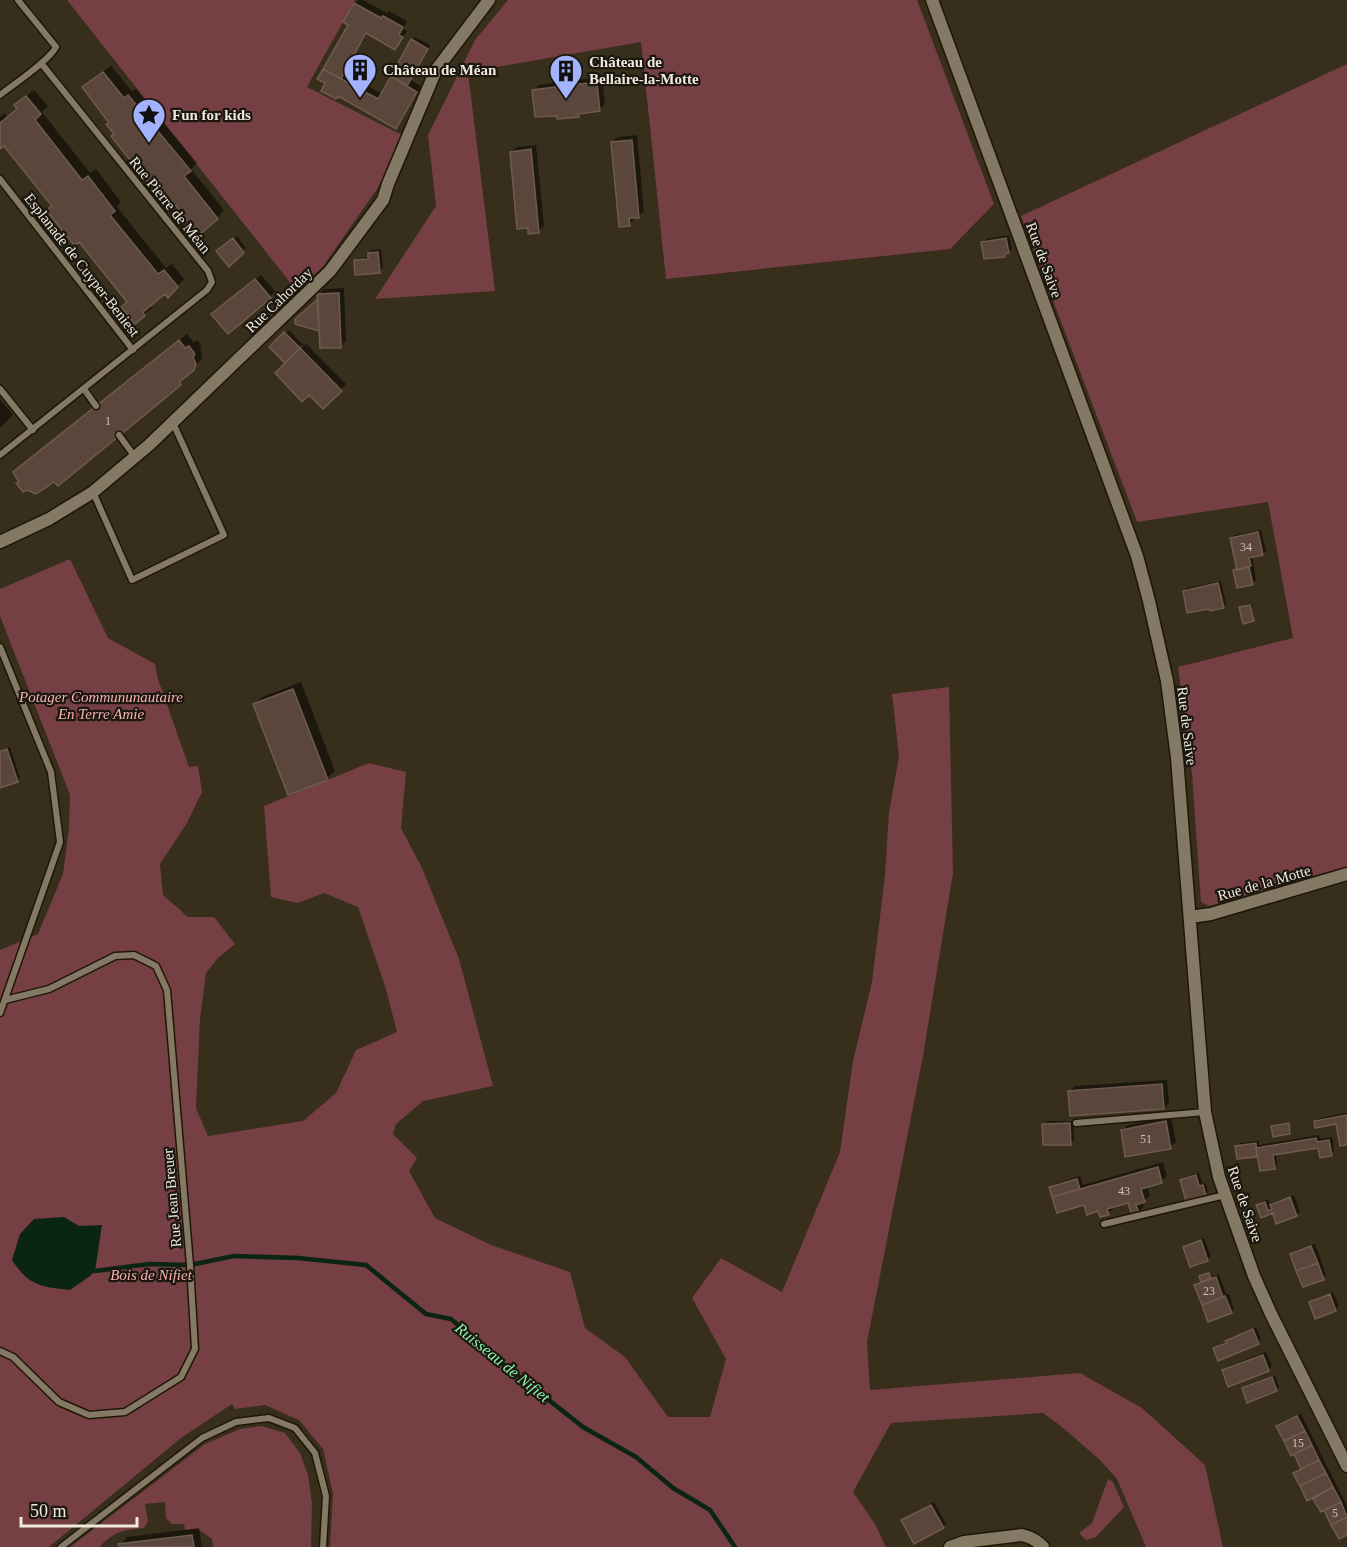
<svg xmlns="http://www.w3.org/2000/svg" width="1347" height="1547" font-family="Georgia,serif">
  <rect width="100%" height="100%" fill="#372e1c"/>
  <!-- green -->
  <path fill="#753f43" d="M67 0H355L307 87 406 137 377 189 322 268 296 290Z
    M508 0H917L994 204 950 249 666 279 641 42 468 72 495 291 375 299 436 206 428 135 475 40Z
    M1347 64V867L1209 906 1201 902 1192 774 1178 667 1293 638 1268 502 1137 522 1021 216Z
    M70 559 108 638 155 664 158 679 189 767 198 766 202 792 187 823 160 864 163 895 188 917H214L235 944 218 958 206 973 200 1019 196 1108 208 1136 303 1121 336 1093 356 1050 397 1032 385 986 358 907 324 893 298 903 271 897 264 806 369 763 406 772 401 828 422 868 459 959 493 1086 423 1101 396 1124 393 1134 417 1158 409 1171 435 1218 491 1245 570 1272 585 1328 625 1357 668 1417H710L726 1359 692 1298 721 1258 782 1292 840 1152 853 1061 872 982 885 875 889 812 899 757 892 694 949 687 953 873 923 1056 867 1342 870 1390 1080 1373 1142 1408 1205 1465 1223 1547H1146L1117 1479 1100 1460 1062 1427 1043 1413 891 1423 853 1492 875 1524 886 1547H330L333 1494 323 1449 299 1420 265 1405 235 1409 232 1404 181 1438 49 1547H0V950L38 934 63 874 69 829 70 795 0 616V589Z
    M262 1426 285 1433 300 1453 308 1475 312 1503 311 1547H213L212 1539 198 1529 185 1530 184 1524H172L166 1518 165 1502 145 1504 148 1521 144 1528C122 1530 116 1531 99 1547H70L205 1444 240 1429Z
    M1108 1479 1113 1482 1124 1507 1096 1537 1086 1540 1079 1533 1092 1523Z"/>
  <!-- water -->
  <path fill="#0b2514" d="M64 1217 79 1226 102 1225 95 1271 90 1276 70 1290C41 1287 29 1286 12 1260L20 1234 34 1219Z"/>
  <!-- shadow -->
  <path fill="#0007" d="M359 0H363L387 13 389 11 407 21 403 29 407 31 400 42 395 48 368 32 345 73 382 94 412 40 415 37 430 45 411 80 421 86 401 122 395 127 338 95 350 24 355 4Z
    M111 66 132 91 136 89 197 163 191 169 224 210 217 218 116 134 111 122 84 87 91 80Z
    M592 78V80L602 79 605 104 600 109 581 112 578 115 534 90 539 85Z
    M34 90 48 106 42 112 90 173 96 169 121 202 117 207 166 268 172 264 184 279 168 296 166 292 150 305 152 308 135 322 129 302 4 144 0 147V117L4 113 8 117 19 108 24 98Z
    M637 135 644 211 639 216H634V219L629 225 612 142 618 137Z
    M536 145 544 226 538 231 512 152 517 147Z
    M1009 235 1012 249 1004 255 983 242 986 239Z
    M237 236 246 248 229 264 221 248Z
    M381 249 383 268 379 271 356 261 359 258 369 257V253L372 250Z
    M261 275 275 291 270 297 218 309Z
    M344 288 346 341 340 346 320 327 318 329 319 294 324 289Z
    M289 330 304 346 306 344 346 384 323 407 309 393 277 373 303 347 301 345 285 361 271 347Z
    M187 334 193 342 197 340 202 346 200 348 202 355 201 360 186 374 188 376 180 384 54 480 18 483 20 481 22 465Z
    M0 399 13 415 0 428Z
    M1261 530 1266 551 1262 554 1252 556 1256 580 1252 584 1235 570 1238 568 1231 538 1235 535Z
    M1221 581 1226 604 1223 607 1184 591 1187 588Z
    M1251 604 1254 618 1253 619 1242 607Z
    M301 682 335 771 327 778 255 704 262 697Z
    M10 747 20 778 17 781 0 785V750Z
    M1167 1080 1169 1103 1164 1108 1070 1091 1075 1086Z
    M1347 1113V1144L1338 1123 1315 1121 1319 1118Z
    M1171 1117 1176 1142 1170 1147 1122 1130 1128 1125Z
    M1047 1121H1073L1074 1140 1070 1143 1044 1125Z
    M1319 1135 1320 1139 1332 1137 1334 1151 1331 1154 1319 1146 1276 1153 1277 1164 1274 1167 1259 1155 1238 1158 1237 1146 1240 1143 1259 1141V1145Z
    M1163 1162 1167 1176 1161 1181 1147 1186 1150 1196 1142 1202 1144 1207 1138 1212 1128 1201 1113 1206 1114 1208 1108 1213 1085 1203 1058 1211 1051 1187 1054 1184 1080 1176 1083 1185Z
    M1199 1173 1203 1184 1206 1183 1208 1191 1205 1195 1182 1180 1185 1177Z
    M1294 1195 1300 1212 1296 1215 1274 1212 1262 1216 1258 1205 1261 1202 1268 1199 1270 1206 1275 1202Z
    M1204 1238 1211 1256 1208 1259 1191 1265 1185 1247 1188 1244Z
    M1315 1244 1326 1275 1323 1278 1292 1254 1295 1251Z
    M1210 1272 1212 1277 1219 1274 1226 1294H1229L1234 1309 1231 1312 1196 1285 1202 1281V1276Z
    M1333 1292 1339 1306 1335 1310 1310 1303 1314 1299Z
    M1256 1327 1261 1339 1258 1342 1215 1349 1218 1346 1228 1342 1231 1338Z
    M1266 1352 1272 1366 1268 1370 1224 1371 1227 1367Z
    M1275 1375 1279 1387 1276 1390 1243 1389 1247 1386Z
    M1301 1414 1347 1506V1533L1324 1508 1322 1510 1313 1496 1295 1474 1302 1468 1278 1427 1281 1423Z
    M934 1502 946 1524 943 1527 903 1520 906 1517Z
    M199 1528 202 1547H120V1545L127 1537Z"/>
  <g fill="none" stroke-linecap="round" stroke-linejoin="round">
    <!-- stream -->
    <path stroke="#0b2514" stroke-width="4.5" d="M95 1271 149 1264 190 1265 234 1256 298 1258 366 1265 426 1314 451 1319 503 1364 583 1427 636 1457 673 1488 710 1510 735 1547"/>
  </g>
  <!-- building -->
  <path fill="#5a463b" stroke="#6f5b4f" stroke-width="1.5" d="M354 3 381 18 383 16 403 27 399 35 403 37 395 50 366 33 341 79 323 69 348 25 343 22Z
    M411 39 428 49 407 86 391 76Z
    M323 69 378 99 391 76 417 92 396 129 338 96 336 99 321 91 325 83 317 79Z
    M103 72 124 98 128 95 191 171 184 176 218 219 199 235 172 201 170 203 162 194 159 197 111 136 114 134 106 124 109 123 82 87Z
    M587 83V85L597 84 600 111 578 114 579 117 557 119V116L535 117 532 90Z
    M26 96 41 114 35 120 82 180 88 176 115 211 110 215 158 274 164 270 178 287 168 298 165 294 143 312 145 316 135 324 121 307 127 302 79 242 74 245 46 210 52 206 4 146 0 149V123L17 109 14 105Z
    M632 140 639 218H629L630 226 619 227 611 142Z
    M531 149 539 233 528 234V228L517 229 510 152Z
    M233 238 244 253 229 267 216 251Z
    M1006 238 1009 253 1005 254V257L984 259 981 242Z
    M378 252 380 273 355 275 354 260 368 259V253Z
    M255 279 271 298 228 334 211 314Z
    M339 293 341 348H320L317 294Z
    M318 299 319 331 295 324V319Z
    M284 332 300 348 285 363 269 347Z
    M179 340 185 348 189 346 195 354 193 357 196 364 194 370 180 382 181 385 58 486 54 482 36 494 27 490 23 492 16 483 19 482 13 472Z
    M300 348 342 391 323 409 309 395 302 402 275 373Z
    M1258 532 1263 555 1249 558 1251 566 1237 570 1230 538Z
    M1249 567 1253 585 1237 588 1233 570Z
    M1218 583 1224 608 1210 611 1209 609 1187 613 1183 591Z
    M1250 605 1254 621 1243 624 1239 607Z
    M293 689 328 780 288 795 253 704Z
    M7 749 18 782 0 788V751Z
    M1162 1084 1164 1109 1070 1116 1068 1091Z
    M1347 1115V1145L1340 1146 1336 1124 1315 1128 1314 1121Z
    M1166 1121 1171 1149 1125 1157 1121 1130Z
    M1070 1123 1071 1145H1043L1042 1124Z
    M1289 1123 1290 1134 1273 1137 1271 1126Z
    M1316 1138 1317 1142 1329 1140 1332 1156 1320 1158 1318 1148 1273 1155 1275 1169 1260 1171 1256 1148Z
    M1256 1143 1257 1157 1237 1159 1235 1146Z
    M1158 1167 1162 1183 1141 1189 1145 1202 1136 1205 1139 1213 1132 1216 1128 1203 1107 1209 1109 1215 1100 1217 1098 1211 1087 1215 1084 1205 1057 1213 1052 1197Z
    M1196 1175 1199 1186 1203 1185 1206 1196 1186 1201 1180 1180Z
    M1077 1179 1080 1189 1052 1197 1049 1187Z
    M1290 1197 1297 1216 1276 1224 1273 1213 1261 1218 1256 1205 1265 1202 1268 1211 1272 1209 1270 1205Z
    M1201 1240 1208 1261 1190 1267 1183 1247Z
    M1311 1246 1318 1263 1296 1271 1290 1254Z
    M1318 1263 1324 1280 1303 1287 1296 1271Z
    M1209 1273 1211 1278 1201 1282 1199 1276Z
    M1216 1277 1223 1297 1202 1305 1194 1285Z
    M1330 1294 1336 1311 1315 1319 1309 1302Z
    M1225 1296 1232 1313 1208 1322 1202 1305Z
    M1253 1329 1259 1344 1218 1361 1213 1348 1227 1343 1225 1341Z
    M1263 1355 1269 1371 1228 1387 1222 1370Z
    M1272 1377 1277 1391 1247 1403 1242 1388Z
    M1297 1416 1305 1431 1284 1441 1276 1426Z
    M1305 1431 1312 1445 1291 1456 1284 1441Z
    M1312 1445 1319 1460 1301 1469 1294 1454Z
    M1319 1460 1326 1473 1300 1486 1293 1473Z
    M1326 1473 1333 1487 1307 1501 1300 1486Z
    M1333 1487 1341 1502 1321 1512 1313 1499Z
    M1341 1502 1347 1517 1331 1525 1324 1510Z
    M931 1505 944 1528 914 1544 901 1520Z
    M1347 1517V1535L1339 1539 1331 1525Z
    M192 1535 194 1547H119L118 1544Z"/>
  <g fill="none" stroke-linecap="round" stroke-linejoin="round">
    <!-- service casing -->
    <g stroke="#1f1605" stroke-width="9">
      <path id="service" d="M0 95C14 84 49 61 56 47L18 0
        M0 179 133 350
        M0 389 33 430
        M84 389 96 406
        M119 435 135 457
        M0 455 207 290 212 282 208 271 41 63
        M93 492 132 580 224 535 173 423
        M0 647 51 772 60 842 0 1013
        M1076 1123 1205 1112
        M1104 1224 1225 1195
        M0 1351 13 1357 59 1402 89 1415 125 1412 181 1377 195 1349 190 1265 167 990 156 966 134 955 115 956 49 989 5 1000
        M61 1547 202 1438 236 1422 269 1418 295 1428 315 1453 326 1496 323 1547"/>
    </g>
    <!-- minor casing -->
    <g stroke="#1f1605" stroke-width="15">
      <path id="minor" d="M932 0 1137 556 1149 601 1167 681 1177 758 1205 1112 1219 1177 1254 1276 1271 1314 1347 1466
        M0 542 49 519 93 492 149 445 330 271 383 200 388 184 436 70 489 0
        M1190 917 1211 914 1347 874
        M950 1547 964 1542 1022 1535C1030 1537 1037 1540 1043 1547"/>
    </g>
    <!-- service -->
    <use href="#service" stroke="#847965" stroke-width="6"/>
    <!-- minor -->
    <use href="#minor" stroke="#847965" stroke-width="12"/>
  </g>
  <!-- icons -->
  <defs>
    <g id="building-pin" transform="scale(1.725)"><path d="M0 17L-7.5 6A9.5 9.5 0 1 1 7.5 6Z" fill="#a2b2fd" stroke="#1b170f"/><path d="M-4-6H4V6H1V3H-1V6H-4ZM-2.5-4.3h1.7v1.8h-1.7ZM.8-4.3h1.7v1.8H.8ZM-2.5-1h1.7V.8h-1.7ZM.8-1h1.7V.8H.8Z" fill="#111"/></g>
    <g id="sight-pin" transform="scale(1.725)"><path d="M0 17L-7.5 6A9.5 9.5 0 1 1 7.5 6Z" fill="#a2b2fd" stroke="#1b170f"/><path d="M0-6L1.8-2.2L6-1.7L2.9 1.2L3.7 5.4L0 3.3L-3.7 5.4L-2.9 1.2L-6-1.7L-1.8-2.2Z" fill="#111"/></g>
  </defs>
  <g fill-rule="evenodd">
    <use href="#building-pin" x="360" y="70"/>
    <use href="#building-pin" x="566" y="71"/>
    <use href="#sight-pin" x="149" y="115"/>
  </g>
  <g text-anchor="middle" stroke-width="4.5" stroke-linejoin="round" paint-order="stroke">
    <!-- number labels -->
    <g font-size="12" fill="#cac0b5">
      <text x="108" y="425">1</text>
      <text x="1246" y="551">34</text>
      <text x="1146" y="1143">51</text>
      <text x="1124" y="1195">43</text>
      <text x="1209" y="1295">23</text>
      <text x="1298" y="1447">15</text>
      <text x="1335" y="1517">5</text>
    </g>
    <!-- poi labels -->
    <g font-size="15" font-weight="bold" fill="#efe9de" stroke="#1b170f" text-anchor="start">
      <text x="589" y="67">Château de<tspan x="589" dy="17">Bellaire-la-Motte</tspan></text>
      <text x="383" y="75">Château de Méan</text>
      <text x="172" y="120">Fun for kids</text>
    </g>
    <!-- street labels -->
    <g font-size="15" fill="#efe9de" stroke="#1b170f">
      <text transform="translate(170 205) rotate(51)" y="5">Rue Pierre de Méan</text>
      <text transform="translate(1044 260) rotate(70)" y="5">Rue de Saive</text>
      <text transform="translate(82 265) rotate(52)" y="5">Esplanade de Cuyper-Beniest</text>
      <text transform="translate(279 300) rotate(-44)" y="5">Rue Cahorday</text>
      <text transform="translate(1187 726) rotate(83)" y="5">Rue de Saive</text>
      <text transform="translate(1264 883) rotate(-16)" y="5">Rue de la Motte</text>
      <text transform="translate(172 1198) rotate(-95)" y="5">Rue Jean Breuer</text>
      <text transform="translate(1245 1204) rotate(71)" y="5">Rue de Saive</text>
    </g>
    <!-- park labels -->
    <g font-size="15" font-style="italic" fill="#fab1b4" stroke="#1b170f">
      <text x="101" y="702">Potager Commununautaire<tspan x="101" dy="17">En Terre Amie</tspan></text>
      <text x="151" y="1280">Bois de Nifiet</text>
    </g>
    <!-- water labels -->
    <g font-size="16" font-style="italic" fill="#8bf6ab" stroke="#1b170f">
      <text transform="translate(503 1362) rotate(39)" y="6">Ruisseau de Nifiet</text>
    </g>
  </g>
  <!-- scale -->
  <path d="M21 1517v9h116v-9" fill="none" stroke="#efe9de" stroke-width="3"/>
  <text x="30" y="1517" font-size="18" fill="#efe9de" stroke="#1b170f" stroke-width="4.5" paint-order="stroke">50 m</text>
</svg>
